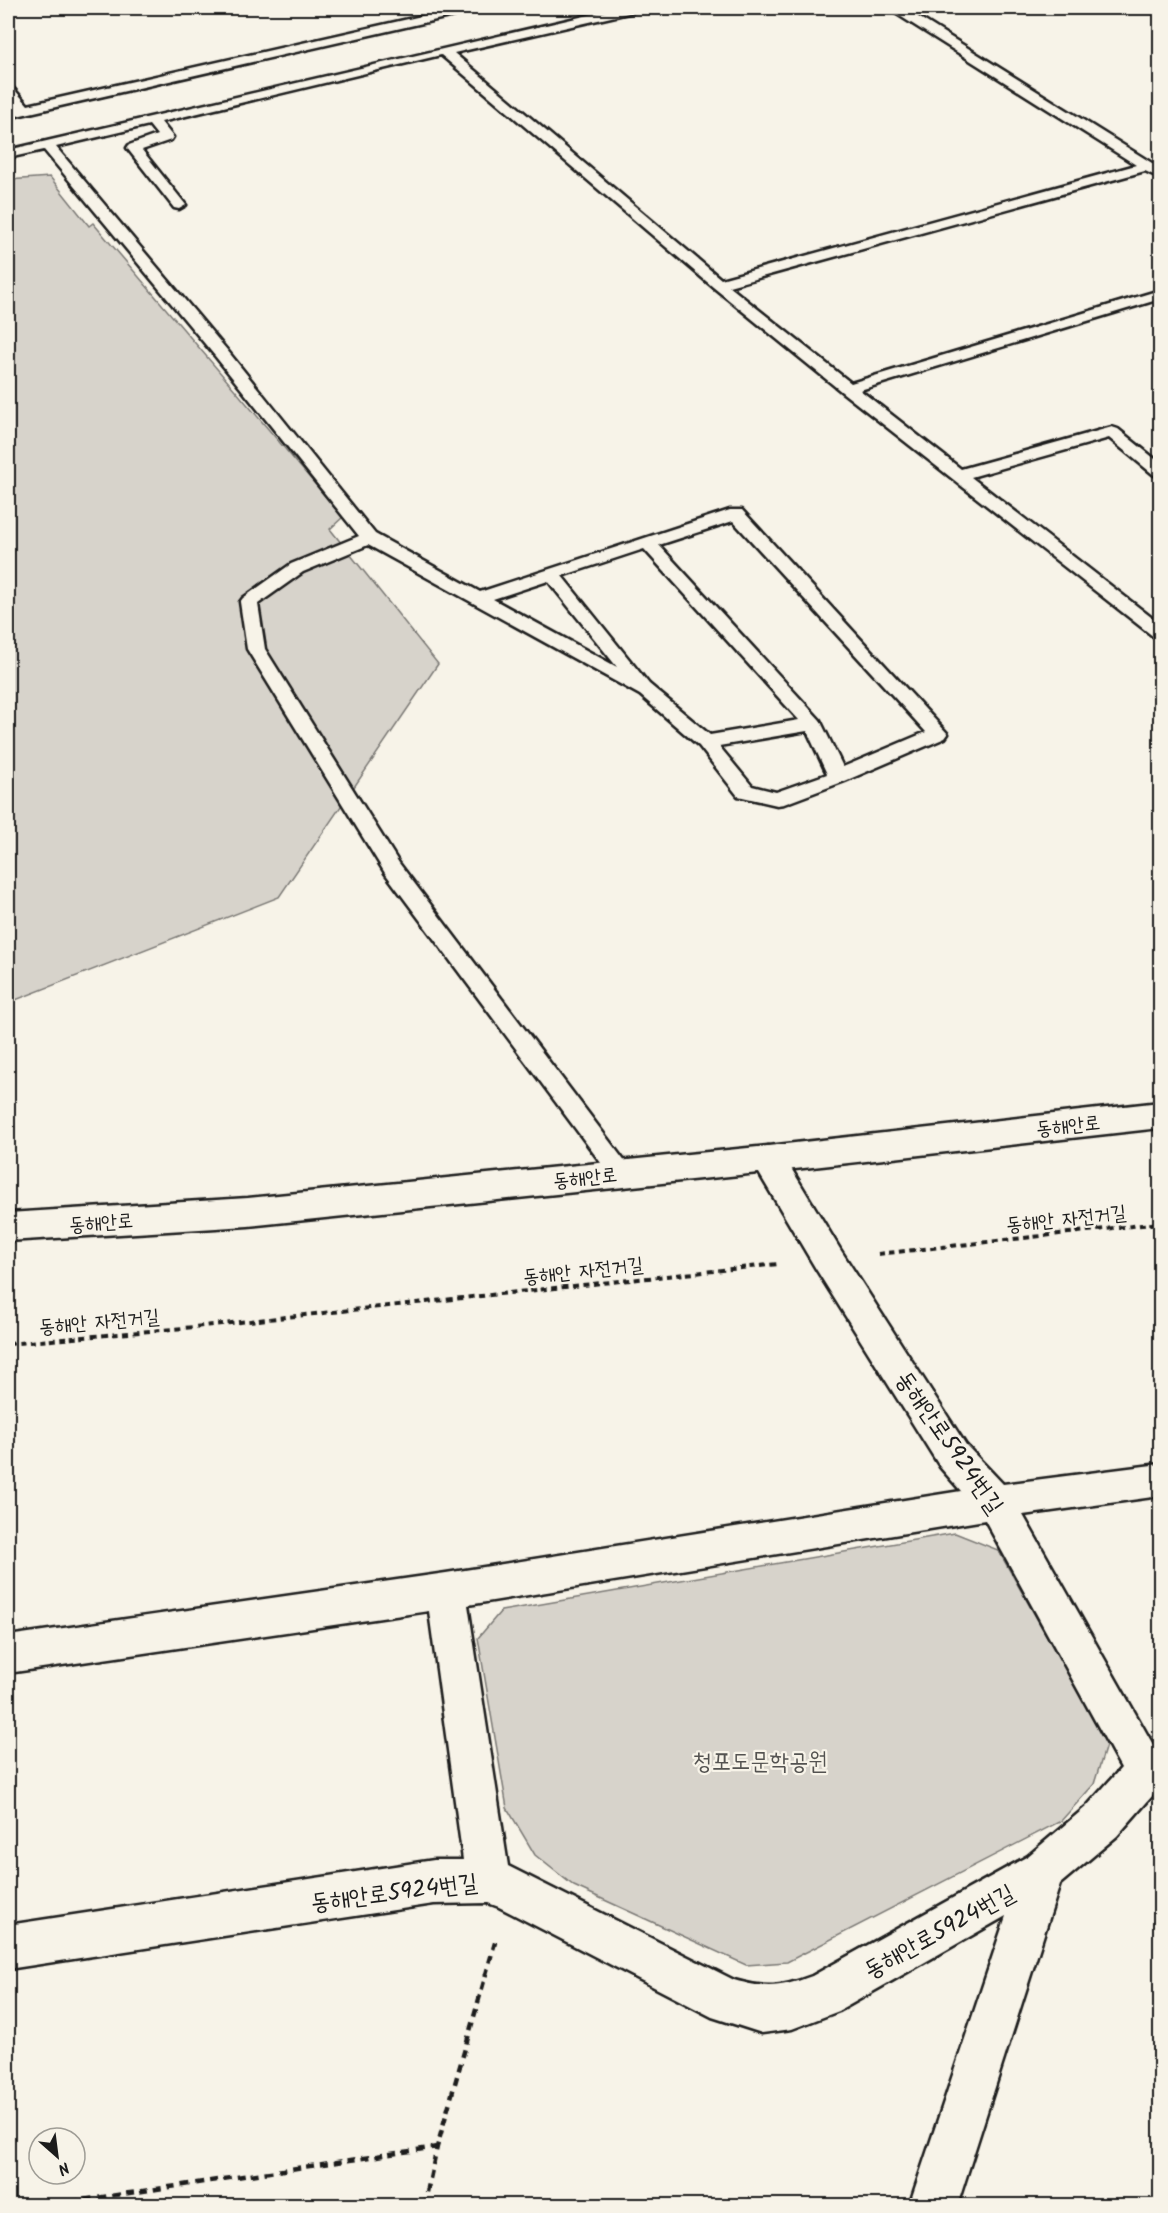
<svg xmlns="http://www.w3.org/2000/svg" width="1168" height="2213" font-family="Kalam,'Poor Story',sans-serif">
  <rect width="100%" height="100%" fill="#f7f3e8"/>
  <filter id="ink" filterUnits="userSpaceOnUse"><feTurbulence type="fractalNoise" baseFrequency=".0167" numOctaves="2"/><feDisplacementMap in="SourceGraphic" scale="12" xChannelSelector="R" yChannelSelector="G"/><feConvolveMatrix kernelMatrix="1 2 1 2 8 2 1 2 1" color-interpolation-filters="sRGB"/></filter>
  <g filter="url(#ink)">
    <!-- green -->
    <path fill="#d7d3cb" stroke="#7a7874" stroke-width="1.5" d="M50 177 89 226 93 223 343 517 330 529 438 664 279 897 8 1003V180Z
      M955 1533 998 1550 1107 1742 1094 1784 1061 1821 787 1962 746 1965 574 1886 535 1855 507 1808 478 1638 501 1611Z"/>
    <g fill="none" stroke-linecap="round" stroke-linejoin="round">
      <!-- service casing -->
      <g stroke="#1c1c1c" stroke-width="5">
        <path id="service" d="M457 8H477L471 12 8 118V110L16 108 8 98V87L13 88 28 105Z
          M619 8H639L633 12 454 53 721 279 1136 165 892 11 890 8H904L1160 168V178L1145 171 729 286 851 383 1160 290V299L860 390 961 469 1112 427 1118 429 1160 463V476L1154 475 1109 438 971 477 1160 624V638L1154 637 842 392 713 287 441 55 161 122 173 137 171 140 142 150 186 205 179 209 174 208 127 148 129 145 157 135 149 125 56 147 227 350 375 534 480 592 730 510H742L948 734 945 738 845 781 784 804 777 805 738 796 699 746 640 695 368 545 303 572 258 604 265 649 399 863 629 1167 633 1173 629 1179 621 1182 613 1179 385 873 247 649 240 602 243 598 291 564 359 536 215 356 44 150 8 158V150ZM733 521 926 732 843 767 820 720 659 545ZM644 549 799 720 710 735 649 684 562 576ZM548 581 617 667 493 599ZM807 731 827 774 776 792 752 786 719 746Z"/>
      </g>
      <!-- minor casing -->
      <g stroke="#1c1c1c" stroke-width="5">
        <path id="minor" d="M768 1146 780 1150 840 1249 966 1445 1003 1484 1160 1464V1496L1023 1515 1160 1757V1787L1117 1836 1060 1884 957 2206H909L1006 1916 839 2011 792 2029 762 2033 712 2017 499 1907 488 1903 434 1904 8 1969V1925L434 1860H463L429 1611 8 1673V1636L446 1573 961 1491 940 1467 816 1269 756 1168 751 1159 756 1150ZM985 1520 1121 1768 1087 1806 1028 1856 812 1976C780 1988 766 1989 734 1980L508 1866 468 1605Z"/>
      </g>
      <!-- primary casing -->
      <g stroke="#1c1c1c" stroke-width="5">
        <path id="primary" d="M1160 1102V1128L768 1172 248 1226 8 1241V1213L248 1198 768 1146Z"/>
      </g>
      <!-- path-far1 -->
      <path stroke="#1c1c1c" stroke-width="4" stroke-dasharray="6 4.5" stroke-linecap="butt" d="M878 1254 1160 1223
        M8 1344 194 1327 778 1264"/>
      <!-- path -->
      <path stroke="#1c1c1c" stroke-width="4.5" stroke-dasharray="8 6" stroke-linecap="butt" d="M43 2206 437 2147
        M424 2206 437 2147 496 1939"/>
      <!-- service -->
      <use href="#service" fill="#f7f3e8" fill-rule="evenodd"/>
      <!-- minor -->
      <use href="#minor" fill="#f7f3e8" fill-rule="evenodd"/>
      <!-- primary -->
      <use href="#primary" fill="#f7f3e8" fill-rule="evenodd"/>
    </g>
  </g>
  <g text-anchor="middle" stroke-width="4.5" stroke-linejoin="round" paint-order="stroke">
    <!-- street labels -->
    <g font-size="20" fill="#1c1c1c" stroke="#f7f3e8">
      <text transform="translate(1068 1125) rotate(-6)" y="7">동해안로</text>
      <text transform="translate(585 1177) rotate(-6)" y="7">동해안로</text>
      <text transform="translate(1066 1218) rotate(-6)" y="7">동해안 자전거길</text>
      <text transform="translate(101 1222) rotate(-4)" y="7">동해안로</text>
      <text transform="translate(583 1270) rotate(-6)" y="7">동해안 자전거길</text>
      <text transform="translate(99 1321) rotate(-5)" y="7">동해안 자전거길</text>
    </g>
    <!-- near-street labels -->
    <g font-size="24" fill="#1c1c1c" stroke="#f7f3e8">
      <text transform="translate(950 1442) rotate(55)" y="8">동해안로5924번길</text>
      <text transform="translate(394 1892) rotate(-7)" y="8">동해안로5924번길</text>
      <text transform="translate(939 1931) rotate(-29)" y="8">동해안로5924번길</text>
    </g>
    <!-- near-park labels -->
    <g font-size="24" fill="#545351" stroke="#f7f3e8">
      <text x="760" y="1769">청포도문학공원</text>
    </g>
  </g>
  <!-- margin -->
  <rect width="1168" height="2213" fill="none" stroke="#f7f3e8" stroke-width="30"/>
  <rect x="15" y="15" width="1138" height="2183" fill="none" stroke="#1c1c1c" stroke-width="2" filter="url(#ink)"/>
  <!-- north arrow -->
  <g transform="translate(57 2156) rotate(152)"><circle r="28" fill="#f7f3e8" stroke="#9f9d96" stroke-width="1.5"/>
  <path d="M0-4.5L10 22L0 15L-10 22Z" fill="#1c1c1c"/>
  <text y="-9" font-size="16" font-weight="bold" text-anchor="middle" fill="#1c1c1c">N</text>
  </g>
</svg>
